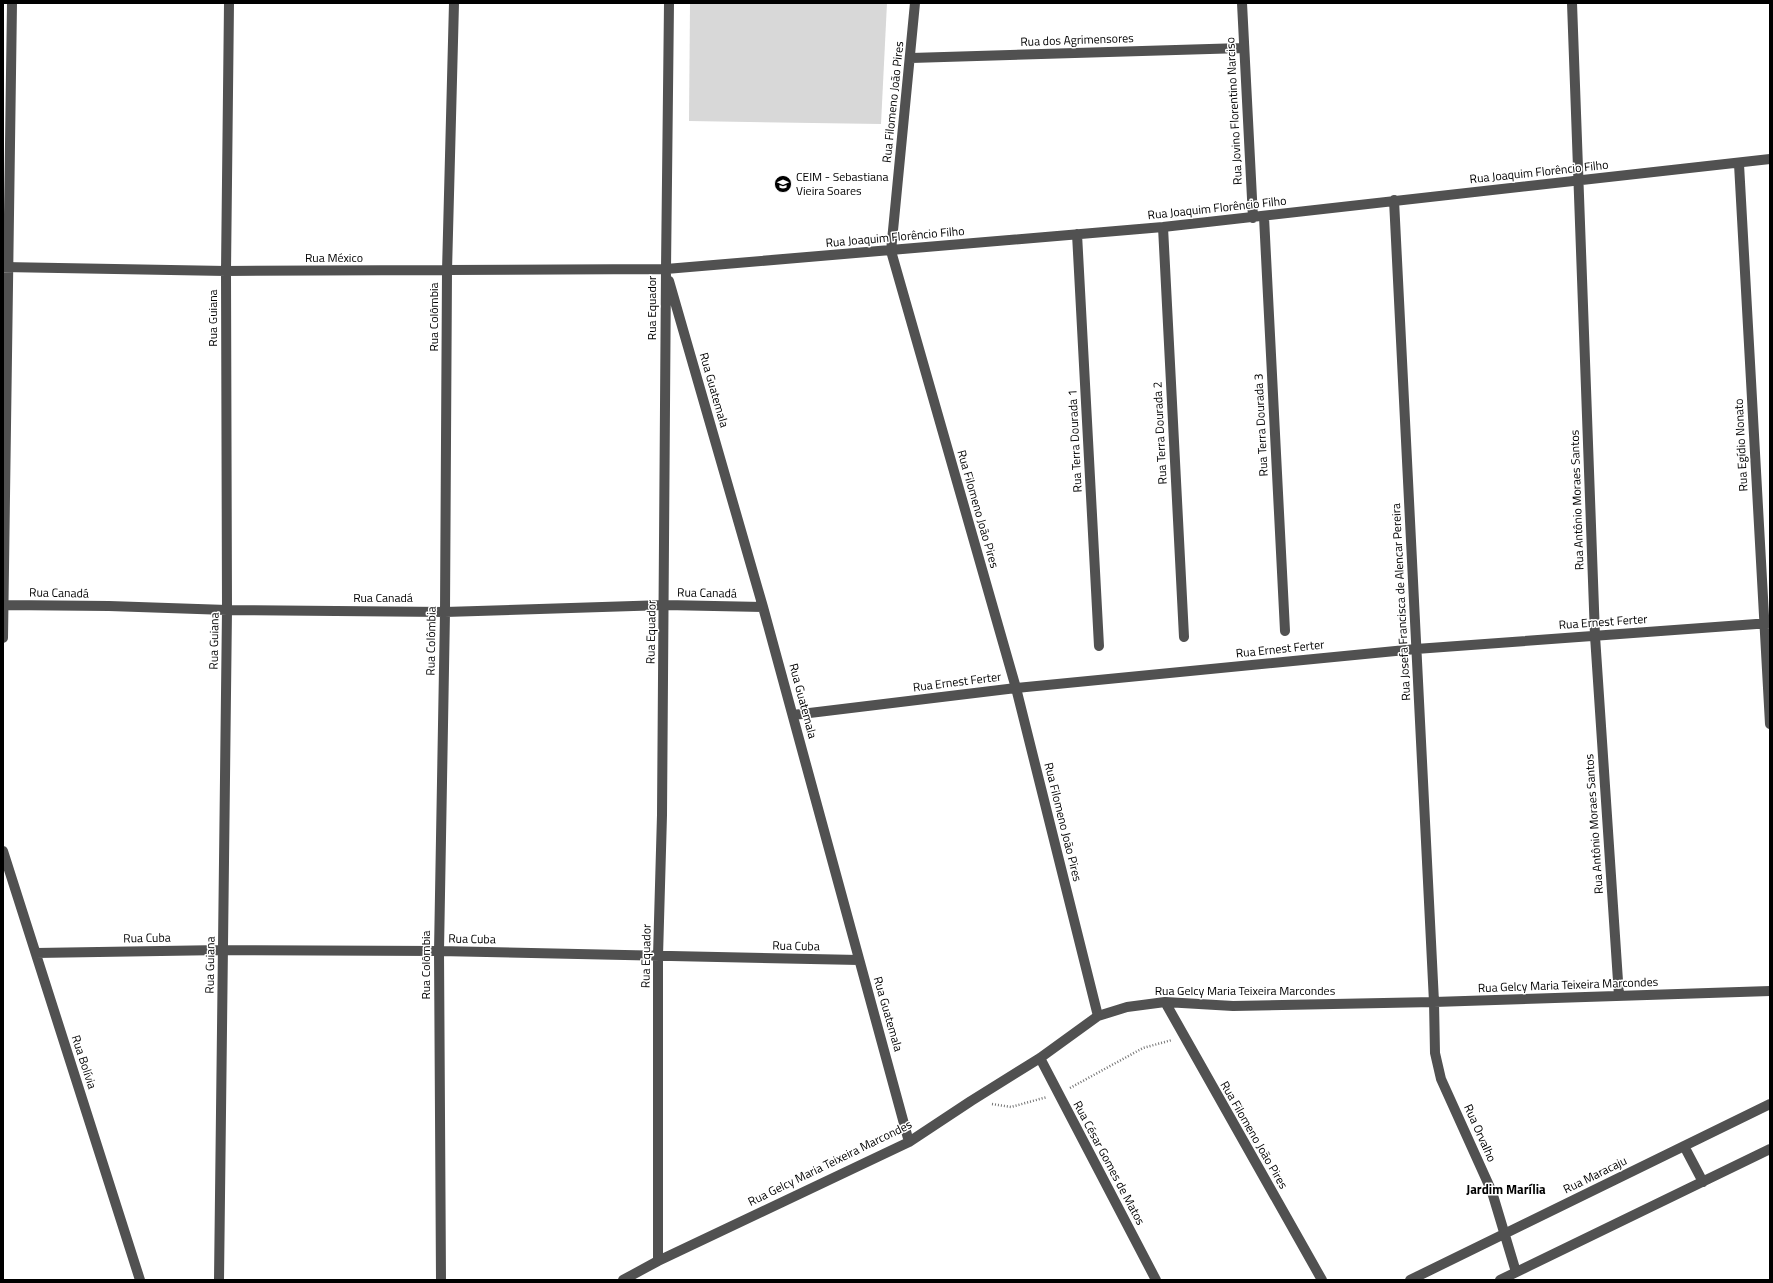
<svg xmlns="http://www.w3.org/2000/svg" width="1773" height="1283" font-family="'Titillium Web',sans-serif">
  <rect width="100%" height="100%" fill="#fff"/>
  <!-- green -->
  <path fill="#d8d8d8" d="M690 3H887L881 124 689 121Z"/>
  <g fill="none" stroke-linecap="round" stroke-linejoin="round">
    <!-- path -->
    <path stroke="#737373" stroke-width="2.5" stroke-dasharray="1 2" stroke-linecap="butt" d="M1070 1088 1143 1048 1172 1040
      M992 1104 1011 1107 1047 1097"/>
    <!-- minor -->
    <path stroke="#515151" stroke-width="10" d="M915 3 891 251 1016 688 1098 1016
      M1242 3 1253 218
      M1572 3 1595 636 1619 996
      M911 58 1243 48
      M1739 164 1770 724
      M1394 200 1434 1002 1435 1053 1441 1079 1492 1192 1516 1272
      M1264 217 1285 631
      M1163 227 1184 637
      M1077 234 1099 646
      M3 267 226 271 666 269 1163 227 1770 159
      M669 281 763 607 909 1142
      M3 605 109 606 227 610 445 612 665 605 763 607
      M3 638 12 3
      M793 715 1016 688 1416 649 1770 623
      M3 851 140 1280
      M36 953 223 950 439 951 859 960
      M1165 1002 1322 1280
      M1040 1058 1156 1280
      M1684 1146 1703 1182
      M658 1261V956L662 815 666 269 669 3
      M219 1280 227 610 226 271 229 3
      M441 1280 439 951 445 612 447 271 454 3
      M623 1280 658 1261 909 1142 971 1101 1040 1058 1098 1016 1127 1007 1165 1002 1233 1006 1434 1002 1770 991
      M1410 1280 1770 1104
      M1500 1280 1770 1149"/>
  </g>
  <!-- icons -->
  <defs>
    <g id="school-disc" transform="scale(0.9)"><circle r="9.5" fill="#000" stroke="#fff"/><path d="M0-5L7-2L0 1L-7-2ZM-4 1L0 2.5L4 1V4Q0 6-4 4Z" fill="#fff"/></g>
  </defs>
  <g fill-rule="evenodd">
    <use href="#school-disc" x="783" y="184"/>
  </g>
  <g text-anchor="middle" stroke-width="3" stroke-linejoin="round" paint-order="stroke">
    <!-- street labels -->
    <g font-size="12" fill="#000" stroke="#fff">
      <text transform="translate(1077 40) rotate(-2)" y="4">Rua dos Agrimensores</text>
      <text transform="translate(893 102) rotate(-84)" y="4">Rua Filomeno João Pires</text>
      <text transform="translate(1234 111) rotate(-93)" y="4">Rua Jovino Florentino Narciso</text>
      <text transform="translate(1539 172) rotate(-6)" y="4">Rua Joaquim Florêncio Filho</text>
      <text transform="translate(1217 208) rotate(-6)" y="4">Rua Joaquim Florêncio Filho</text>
      <text transform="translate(895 237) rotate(-5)" y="4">Rua Joaquim Florêncio Filho</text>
      <text x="334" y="262">Rua México</text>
      <text transform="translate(652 308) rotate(-90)" y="4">Rua Equador</text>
      <text transform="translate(434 317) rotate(-90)" y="4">Rua Colômbia</text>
      <text transform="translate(213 318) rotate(-90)" y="4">Rua Guiana</text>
      <text transform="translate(714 390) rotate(74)" y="4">Rua Guatemala</text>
      <text transform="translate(1261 425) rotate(-93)" y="4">Rua Terra Dourada 3</text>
      <text transform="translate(1160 433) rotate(-93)" y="4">Rua Terra Dourada 2</text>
      <text transform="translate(1075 441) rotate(-93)" y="4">Rua Terra Dourada 1</text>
      <text transform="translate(1741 445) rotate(-93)" y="4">Rua Egídio Nonato</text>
      <text transform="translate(1577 500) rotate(-92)" y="4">Rua Antônio Moraes Santos</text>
      <text transform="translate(978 509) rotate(74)" y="4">Rua Filomeno João Pires</text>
      <text transform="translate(59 593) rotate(1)" y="4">Rua Canadá</text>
      <text transform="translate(707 593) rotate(1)" y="4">Rua Canadá</text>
      <text x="383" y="602">Rua Canadá</text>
      <text transform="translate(1401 602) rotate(-93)" y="4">Rua Josefa Francisca de Alencar Pereira</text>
      <text transform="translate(1603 622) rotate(-4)" y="4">Rua Ernest Ferter</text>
      <text transform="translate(651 632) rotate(-89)" y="4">Rua Equador</text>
      <text transform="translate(214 641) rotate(-89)" y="4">Rua Guiana</text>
      <text transform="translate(431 641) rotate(-89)" y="4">Rua Colômbia</text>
      <text transform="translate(1280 649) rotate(-6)" y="4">Rua Ernest Ferter</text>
      <text transform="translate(957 682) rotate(-7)" y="4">Rua Ernest Ferter</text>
      <text transform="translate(803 701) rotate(75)" y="4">Rua Guatemala</text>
      <text transform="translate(1063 822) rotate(76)" y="4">Rua Filomeno João Pires</text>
      <text transform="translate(1594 824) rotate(-94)" y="4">Rua Antônio Moraes Santos</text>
      <text transform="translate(147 938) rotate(-1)" y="4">Rua Cuba</text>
      <text transform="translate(472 939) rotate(1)" y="4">Rua Cuba</text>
      <text transform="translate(796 946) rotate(1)" y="4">Rua Cuba</text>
      <text transform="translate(646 956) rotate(-89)" y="4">Rua Equador</text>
      <text transform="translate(210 965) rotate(-89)" y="4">Rua Guiana</text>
      <text transform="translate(426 965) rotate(-90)" y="4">Rua Colômbia</text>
      <text transform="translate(1568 985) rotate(-2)" y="4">Rua Gelcy Maria Teixeira Marcondes</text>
      <text x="1245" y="995">Rua Gelcy Maria Teixeira Marcondes</text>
      <text transform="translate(888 1014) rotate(74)" y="4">Rua Guatemala</text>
      <text transform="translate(84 1062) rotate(72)" y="4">Rua Bolívia</text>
      <text transform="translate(1480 1133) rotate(66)" y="4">Rua Orvalho</text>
      <text transform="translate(1254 1135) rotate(60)" y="4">Rua Filomeno João Pires</text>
      <text transform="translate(830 1163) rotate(-26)" y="4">Rua Gelcy Maria Teixeira Marcondes</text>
      <text transform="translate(1109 1163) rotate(62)" y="4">Rua César Gomes de Matos</text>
      <text transform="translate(1595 1175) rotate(-26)" y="4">Rua Maracaju</text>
    </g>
    <!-- poi labels -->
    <g font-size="12" fill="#000" stroke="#fff" text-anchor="start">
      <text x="796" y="181">CEIM - Sebastiana<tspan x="796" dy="14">Vieira Soares</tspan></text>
    </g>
    <!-- neighbourhood labels -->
    <g font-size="13" font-weight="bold" fill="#000" stroke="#fff">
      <text x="1506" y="1194">Jardim Marília</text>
    </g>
  </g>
  <!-- border -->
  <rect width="1773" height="1283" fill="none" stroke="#000000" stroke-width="8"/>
</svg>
